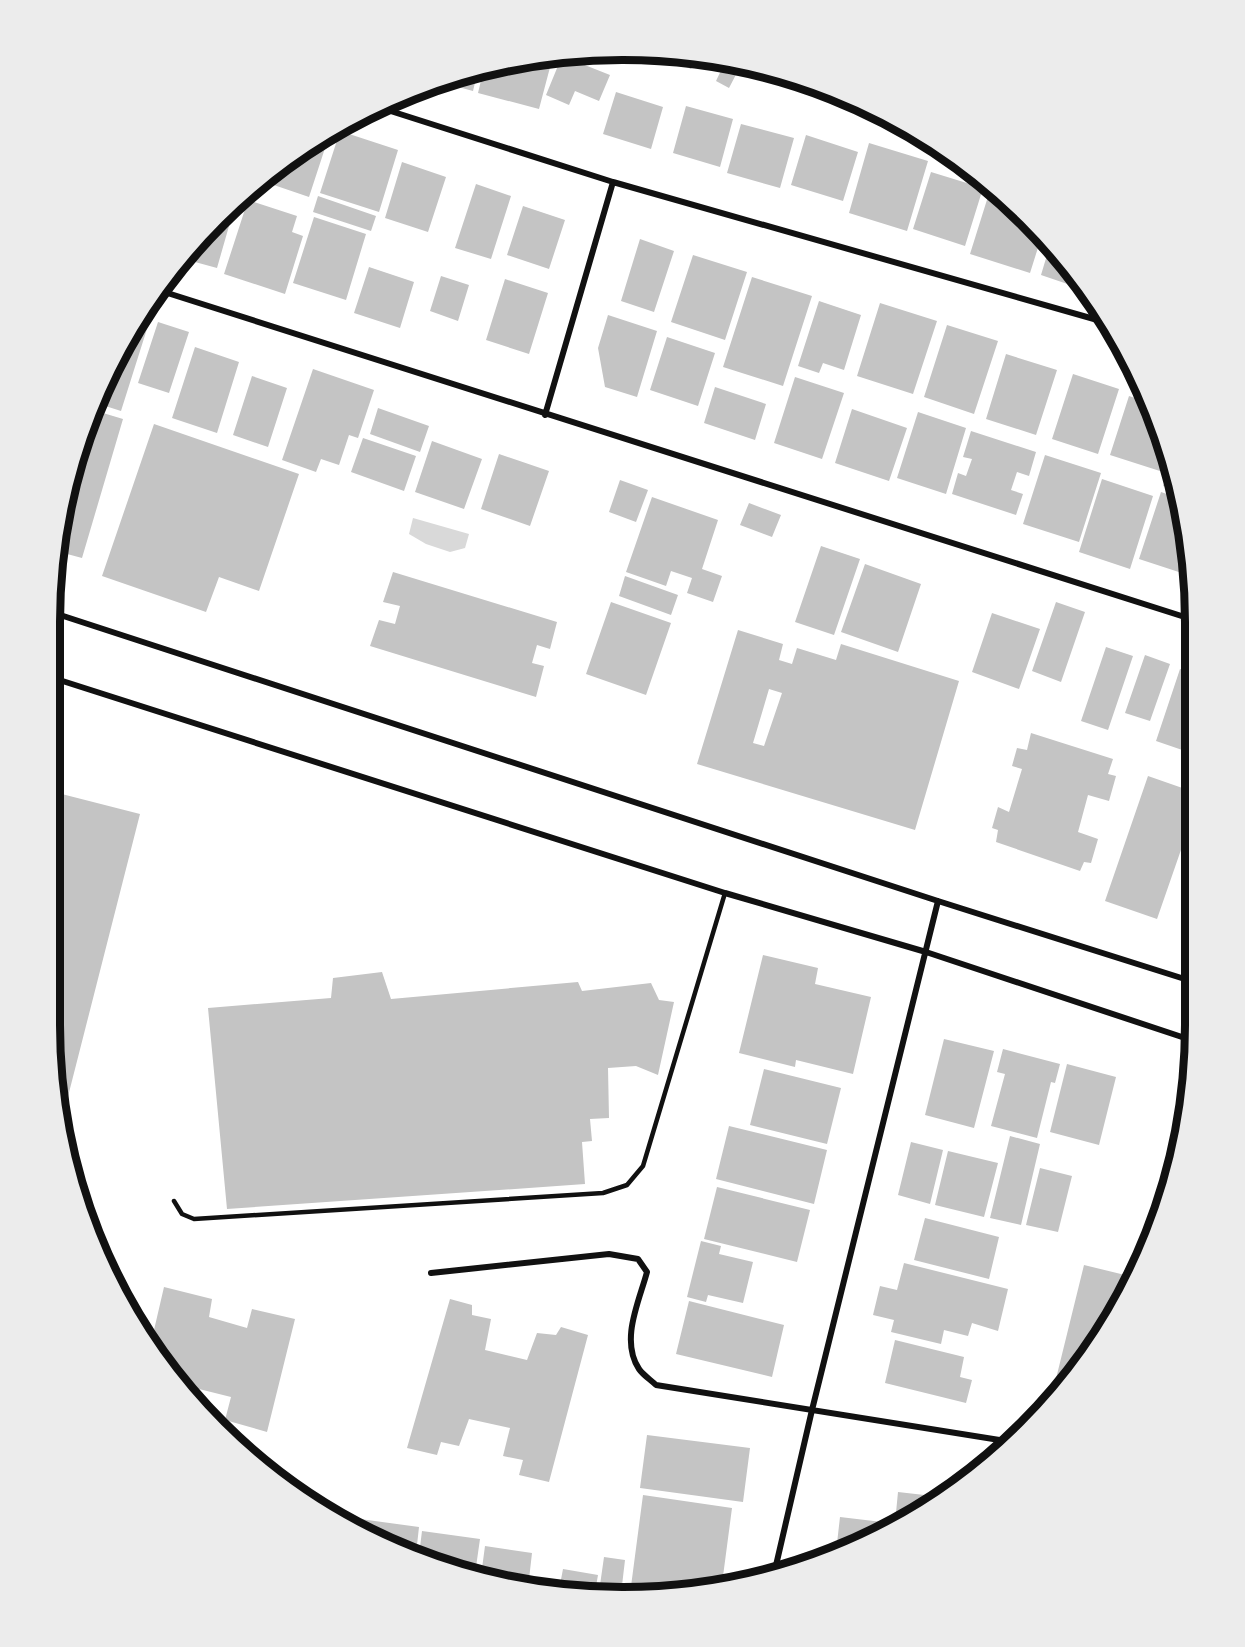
<svg xmlns="http://www.w3.org/2000/svg" width="1245" height="1647" font-family="Ubuntu,sans-serif">
  <rect width="100%" height="100%" fill="#fff"/>
  <!-- water -->
  <path fill="#d9d9d9" d="M413 518 469 534 465 548 450 552 426 544 409 534Z"/>
  <!-- building -->
  <path fill="#c4c4c4" fill-rule="evenodd" d="M630 50 656 53H658L652 56 650 61Z
    M664 54 697 57 691 69 668 59Z
    M553 56 539 109 478 93 484 68 510 61Z
    M562 56 610 75 599 101 575 91 569 105 546 95Z
    M726 60 742 63 729 88 716 81Z
    M478 70 473 91 440 82 454 78Z
    M616 92 663 107 651 149 603 134Z
    M686 106 733 119 720 167 673 153Z
    M741 124 794 138 780 188 727 173Z
    M340 131 398 150 379 212 320 193Z
    M806 135 858 152 843 201 791 185Z
    M318 139 327 142 309 197 265 182 304 146Z
    M869 143 928 161 907 231 849 213Z
    M402 162 446 177 428 232 385 218Z
    M931 172 983 188 965 246 913 229Z
    M476 184 511 196 491 259 455 248Z
    M991 187 1027 217 1042 235 1030 273 970 254Z
    M318 196 376 216 371 231 313 212Z
    M248 200 297 216 292 232 303 236 285 294 224 274Z
    M523 206 565 220 549 269 507 255Z
    M233 212 217 268 184 259 189 254Z
    M314 217 366 234 346 300 293 283Z
    M640 239 674 251 654 312 621 301Z
    M1050 245 1088 291 1041 275Z
    M693 255 747 272 725 340 671 322Z
    M369 267 414 282 400 328 354 313Z
    M441 276 469 285 458 321 430 311Z
    M752 277 812 296 783 386 723 367Z
    M505 279 548 293 529 354 486 340Z
    M819 301 861 315 844 370 823 363 819 373 798 366Z
    M880 303 937 321 913 394 857 376Z
    M145 310 152 313 121 411 96 403 109 369Z
    M608 315 657 331 637 397 605 387 598 348Z
    M158 322 189 332 169 393 138 383Z
    M947 325 998 341 974 414 924 397Z
    M667 337 715 353 698 406 650 390Z
    M195 347 239 362 217 433 172 418Z
    M1006 354 1057 370 1036 435 986 419Z
    M313 369 374 390 358 438 349 435 339 465 321 459 316 472 282 460Z
    M1073 374 1119 389 1098 454 1052 439Z
    M252 376 287 388 268 447 233 435Z
    M795 377 844 393 822 459 774 443Z
    M715 387 766 404 755 440 704 423Z
    M1129 396 1147 402 1165 438 1169 454 1163 472 1110 455Z
    M378 408 429 426 420 452 370 434Z
    M852 409 907 428 889 481 835 463Z
    M93 410 123 419 82 558 56 551 69 474Z
    M918 412 966 428 946 494 897 478Z
    M154 424 299 474 259 591 219 577 206 612 102 576Z
    M971 431 1036 452 1029 476 1017 472 1011 490 1023 494 1016 515 952 494 958 473 966 476 972 459 963 457Z
    M363 438 416 456 404 491 351 472Z
    M432 441 482 459 464 509 415 492Z
    M499 454 549 471 530 526 481 509Z
    M1045 455 1101 473 1079 542 1023 524Z
    M1171 462 1172 469 1177 491 1163 486Z
    M1102 479 1153 496 1130 569 1079 552Z
    M620 480 648 490 636 522 609 512Z
    M1161 492 1179 498 1191 548V576L1139 559Z
    M652 497 718 520 702 569 722 576 713 602 687 593 692 578 671 571 666 586 626 572Z
    M749 503 781 515 772 537 740 525Z
    M821 546 860 559 834 635 795 622Z
    M865 564 921 584 898 652 841 632Z
    M393 572 557 622 550 649 537 645 532 663 544 666 536 697 370 646 379 620 395 624 400 606 383 602Z
    M625 576 678 595 671 615 619 596Z
    M611 602 671 623 646 695 586 674Z
    M1056 602 1085 612 1061 682 1032 671Z
    M992 613 1040 629 1019 689 972 672Z
    M738 630 783 644 779 660 792 664 797 648 836 660 841 644 959 681 915 830 697 764ZM769 689 782 693 764 746 753 743Z
    M1106 647 1133 656 1108 730 1081 721Z
    M1145 655 1170 664 1150 721 1125 713Z
    M1180 669 1191 673V753L1156 741Z
    M1031 733 1113 759 1108 774 1116 776 1109 801 1088 795 1078 832 1098 839 1091 863 1084 862 1080 871 996 842 998 830 992 828 998 807 1009 812 1022 769 1012 766 1017 748 1027 750Z
    M1148 776 1191 791V821L1157 919 1105 901Z
    M50 791 140 814 62 1120 49 1024Z
    M763 955 818 968 815 984 871 997 853 1074 796 1060 795 1067 739 1053Z
    M382 972 391 999 578 982 582 991 651 983 659 1000 674 1002 658 1075 636 1066 608 1068 609 1118 590 1119 592 1141 582 1142 585 1184 227 1209 208 1008 331 998 333 978Z
    M944 1039 994 1051 974 1128 925 1115Z
    M1003 1049 1060 1064 1055 1083 1051 1082 1037 1138 991 1126 1005 1074 997 1072Z
    M1067 1064 1116 1077 1099 1145 1050 1132Z
    M764 1069 841 1088 827 1144 750 1125Z
    M729 1126 827 1150 814 1204 716 1179Z
    M1173 1129 1183 1131 1169 1191 1158 1189Z
    M1010 1136 1040 1144 1021 1225 990 1218Z
    M911 1142 943 1150 930 1204 898 1195Z
    M948 1151 998 1163 984 1217 935 1205Z
    M1040 1168 1072 1176 1058 1232 1026 1225Z
    M717 1187 810 1210 797 1262 704 1239Z
    M925 1218 999 1237 989 1279 914 1260Z
    M701 1241 721 1246 719 1254 753 1262 743 1303 708 1295 706 1302 687 1297Z
    M904 1263 1008 1289 998 1331 972 1323 968 1336 944 1330 941 1344 891 1332 894 1320 873 1315 880 1286 897 1290Z
    M1084 1265 1125 1275 1114 1317 1051 1399Z
    M164 1287 212 1299 209 1317 247 1328 252 1309 295 1319 267 1432 225 1420 231 1397 187 1386 186 1389 151 1343Z
    M450 1299 472 1305V1315L491 1319 485 1350 527 1360 537 1333 556 1335 561 1327 588 1335 549 1482 519 1475 523 1460 503 1456 510 1428 469 1419 459 1446 441 1442 437 1455 407 1448Z
    M689 1301 784 1325 772 1377 676 1354Z
    M895 1340 964 1357 960 1377 972 1380 966 1403 885 1383Z
    M647 1435 750 1448 743 1502 640 1488Z
    M898 1492 942 1497 941 1501 895 1523Z
    M643 1495 732 1508 722 1584 660 1596 630 1594Z
    M840 1517 882 1522 881 1530 836 1552Z
    M360 1519 419 1527 416 1554 369 1538 358 1531Z
    M422 1531 480 1539 475 1574 419 1555Z
    M485 1546 532 1553 528 1588 510 1586 481 1576Z
    M604 1557 625 1560 621 1594 599 1592Z
    M563 1569 598 1575 595 1592 559 1590Z"/>
  <g fill="none" stroke-linecap="round" stroke-linejoin="round">
    <!-- service -->
    <path stroke="#111" stroke-width="4.5" d="M174 1201 182 1214 194 1219 603 1193 627 1185 643 1166 725 893"/>
    <!-- minor -->
    <path stroke="#111" stroke-width="6" d="M378 107 613 182 1108 323
      M158 290 1191 619
      M545 415 613 182
      M51 612 938 901 1191 981
      M50 677 725 893 926 952 1191 1040
      M431 1273 609 1254 638 1259 647 1272C639 1302 620 1340 639 1369 643 1375 651 1380 656 1385L1012 1442
      M774 1574 812 1410 938 901"/>
  </g>
  <!-- crop -->
  <path d="M0 0H1245V1647H0ZM622 60H623A562 562 0 0 1 1185 622V1025A562 562 0 0 1 623 1587H622A562 562 0 0 1 60 1025V622A562 562 0 0 1 622 60Z" fill="#ececec" fill-rule="evenodd"/>
  <path fill="none" stroke="#111" stroke-width="8" d="M622 60H623A562 562 0 0 1 1185 622V1025A562 562 0 0 1 623 1587H622A562 562 0 0 1 60 1025V622A562 562 0 0 1 622 60Z"/>
</svg>
